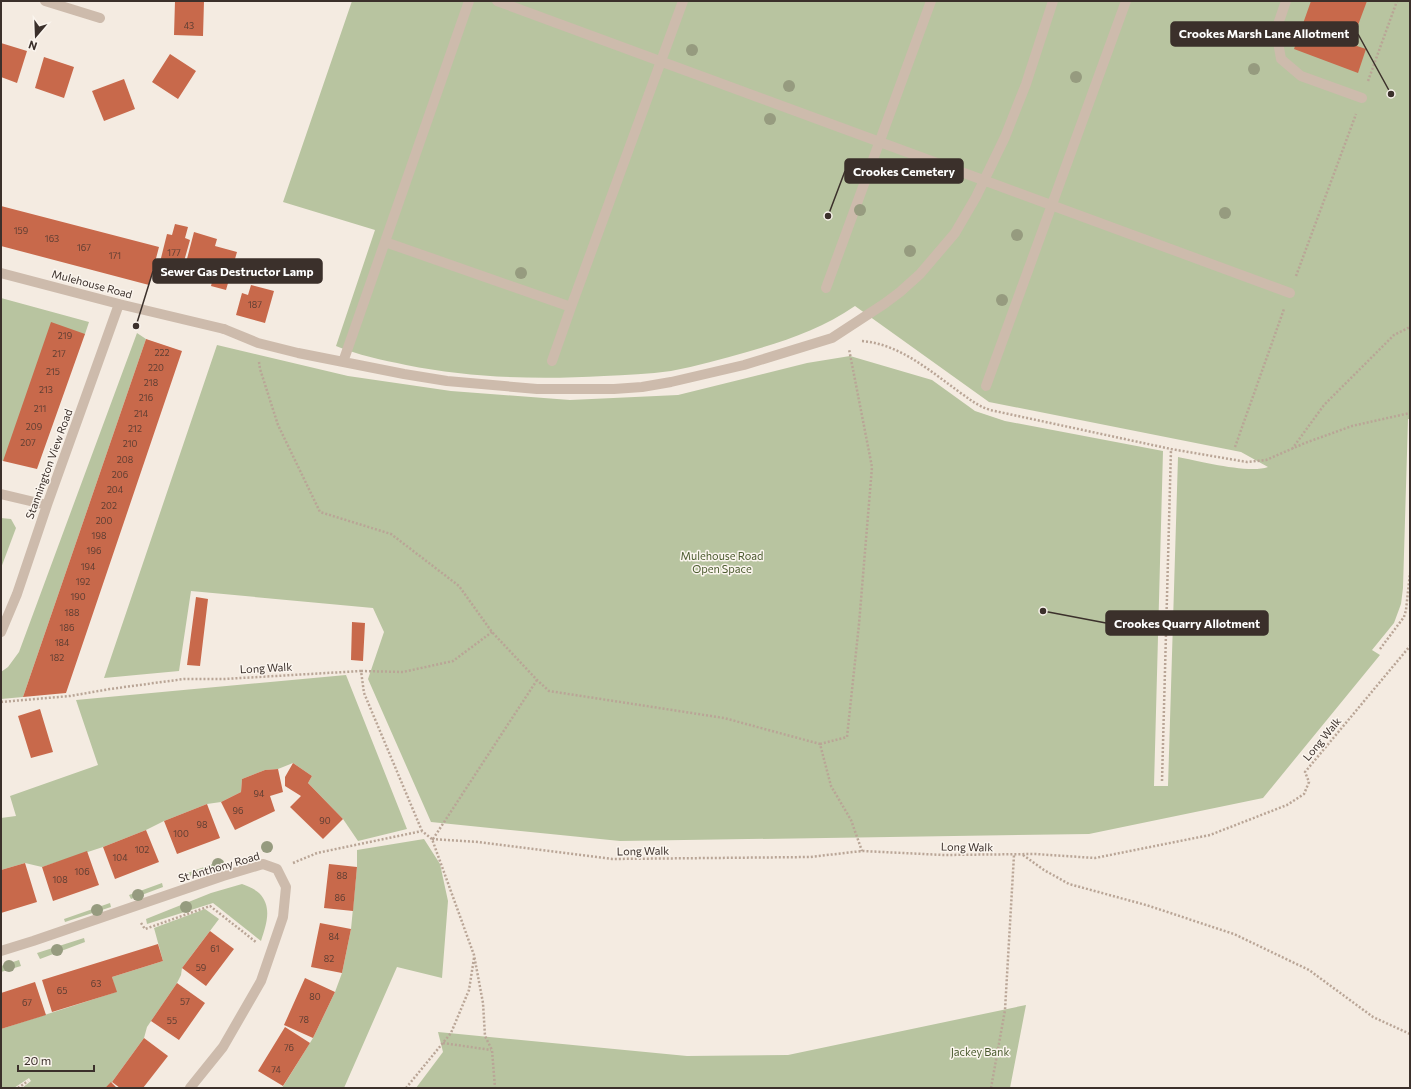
<svg xmlns="http://www.w3.org/2000/svg" width="1411" height="1089" font-family="Commissioner,sans-serif">
  <rect width="100%" height="100%" fill="#f4ebe1"/>
  <!-- green -->
  <path fill="#b8c4a0" d="M352 1H1410V419H1408L1403 588 1401 604 1394 623 1372 650 1380 655 1263 798 1089 834 620 841 431 822 368 679 384 632 373 608 191 591 179 671 104 678 217 345 348 376 451 391 570 400 678 395 807 363 850 356 932 380 975 411 1005 421 1163 451 1154 786H1168L1178 457C1199 461 1249 474 1268 467L1241 452 989 402 855 306C822 329 785 341 747 352 722 359 697 366 671 371 649 374 626 375 604 376 538 380 471 378 406 365 382 360 358 355 336 346L375 230 283 202Z
    M1 298 89 322 85 334 3 461 1 460Z
    M137 333 146 339 23 697 1 699V672L8 667 19 652Z
    M1 518 11 519 16 528 1 568Z
    M346 675 407 829 358 841 343 819 308 783 312 776 293 763 278 769 265 770 242 779 241 792 221 802 207 804 164 821 146 830 103 847 42 867 25 863 1 870V818L16 816 10 796 98 765 76 700Z
    M424 839 440 864 448 901 442 978 397 967 344 1088H282L313 1038 335 992 342 973 351 929 357 867V850Z
    M223 860 224 862 187 877 185 874Z
    M162 883 163 887 131 899 129 895Z
    M242 884C247 886 255 889 259 893 273 907 266 925 261 941L213 903 147 924 146 919 211 893Z
    M110 903 111 907 65 922 64 919Z
    M205 909 219 919 182 968 181 975 177 983 147 1027 144 1038 112 1082 105 1088H22L31 1081 29 1078 14 1088H1V1029L116 992 112 977 163 961 154 928Z
    M84 938 85 942 40 959 37 953Z
    M19 960 21 966 1 972V966Z
    M1026 1005 1010 1088H416L443 1052 438 1032 687 1056 788 1055Z"/>
  <!-- building -->
  <path fill="#c8694b" d="M175 1H204L203 36 174 35Z
    M1311 1H1367L1351 44 1366 49 1358 73 1294 49Z
    M1 43 27 51 17 83 1 77Z
    M170 54 196 71 178 99 152 82Z
    M44 57 74 67 64 98 35 88Z
    M124 79 135 109 104 121 92 91Z
    M1 206 159 247 149 285 1 246Z
    M175 224 188 227 185 238 190 240 181 272 159 266 167 234 172 235Z
    M194 232 217 239 215 246 237 252 226 290 211 286 213 278 206 276 201 275 199 283 182 278Z
    M251 285 274 291 265 323 236 315 242 293 248 295Z
    M51 322 85 334 37 469 3 461Z
    M146 339 182 351 66 693 23 697Z
    M196 597 208 599 200 666 187 665Z
    M352 622 365 623 363 661 351 660Z
    M40 709 53 752 31 758 18 716Z
    M293 763 312 776 308 783 343 819 323 839 290 807 301 796 285 786V777Z
    M278 769 283 792 270 796 275 811 235 830 221 802 241 792 242 779 265 770Z
    M207 804 220 838 177 854 164 821Z
    M146 830 159 862 115 879 103 847Z
    M87 851 99 885 53 901 42 867Z
    M25 863 37 902 1 913V870Z
    M329 864 357 867 353 911 324 908Z
    M320 923 351 929 342 973 311 967Z
    M210 931 234 949 206 986 182 968Z
    M158 944 163 961 112 977 117 992 52 1012 42 980Z
    M305 978 335 992 313 1038 284 1025Z
    M35 982 46 1015 1 1029V993Z
    M177 983 205 1003 179 1040 151 1021Z
    M285 1027 310 1043 283 1086 258 1071Z
    M144 1038 168 1056 143 1088H120L112 1082Z
    M111 1082 117 1088H105Z"/>
  <g fill="none" stroke-linecap="round" stroke-linejoin="round">
    <!-- path -->
    <path stroke="#b9a596" stroke-width="2.5" stroke-dasharray="2 2" stroke-linecap="butt" d="M1368 81 1397 1
      M1296 276 1356 114
      M862 341C899 344 929 370 958 391 969 399 978 406 990 410L1171 449 1247 462 1266 460 1305 443 1352 426 1410 413
      M259 362 260 369 278 425 320 512 391 534 459 586 492 632 537 680 549 691 724 718 820 744 831 786 851 820 862 851
      M1235 447 1284 309
      M1292 449 1324 405 1394 335 1410 327
      M1380 649 1404 617 1406 610 1410 573
      M361 671 403 672 453 661 492 632
      M1 702 70 696 110 689 184 679H224L361 671 364 693 422 831
      M820 744 847 737 859 624 872 467 849 349
      M1162 781 1171 449
      M432 839 478 842 612 859 810 857 862 851 944 855 1035 854 1095 858 1210 835 1287 805 1304 794 1309 782 1305 772 1410 646
      M433 839 537 680
      M1023 855 1044 870 1069 884 1146 905 1234 934 1309 970 1373 1017 1410 1034
      M293 863 317 853 422 831 432 839 474 955 483 1003 485 1036 492 1050 495 1088
      M141 923 145 929 210 906 256 942
      M443 1043 491 1050
      M18 1088 28 1081
      M406 1088 451 1033 469 990 474 958
      M991 1088 1005 1010 1014 855"/>
    <!-- service -->
    <path stroke="#cdbbac" stroke-width="10" d="M497 1 1290 293
      M1286 1 1276 30 1281 59 1301 76 1362 98
      M385 242 571 307 683 1
      M826 288 931 1
      M224 329 258 343 298 353 404 374 447 381 537 389H614L642 387 671 382 744 365 832 338 884 304 900 292 920 274 955 233 976 197 1005 137 1026 84 1053 1
      M552 361 571 307
      M343 362 469 1
      M986 386 1126 1"/>
    <!-- minor -->
    <path stroke="#cdbbac" stroke-width="10" d="M45 1 100 18
      M1 273 119 304 224 329
      M1 494 47 505
      M1 632 17 594 47 505 119 304
      M1 951 33 941 223 876 263 864 277 869 286 887 283 917 261 981 223 1047 190 1088"/>
  </g>
  <!-- trees -->
  <g fill="#969b7f">
    <circle cx="692" cy="50" r="6"/>
    <circle cx="1254" cy="69" r="6"/>
    <circle cx="1076" cy="77" r="6"/>
    <circle cx="789" cy="86" r="6"/>
    <circle cx="770" cy="119" r="6"/>
    <circle cx="860" cy="210" r="6"/>
    <circle cx="1225" cy="213" r="6"/>
    <circle cx="1017" cy="235" r="6"/>
    <circle cx="910" cy="251" r="6"/>
    <circle cx="521" cy="273" r="6"/>
    <circle cx="1002" cy="300" r="6"/>
    <circle cx="267" cy="847" r="6"/>
    <circle cx="218" cy="864" r="6"/>
    <circle cx="138" cy="895" r="6"/>
    <circle cx="186" cy="907" r="6"/>
    <circle cx="97" cy="910" r="6"/>
    <circle cx="57" cy="950" r="6"/>
    <circle cx="9" cy="966" r="6"/>
  </g>
  <g text-anchor="middle" stroke-width="3" stroke-linejoin="round" paint-order="stroke">
    <!-- number labels -->
    <g font-size="9" fill="#5e3e33">
      <text x="189" y="29">43</text>
      <text x="21" y="234">159</text>
      <text x="52" y="242">163</text>
      <text x="84" y="251">167</text>
      <text x="174" y="256">177</text>
      <text x="115" y="259">171</text>
      <text x="255" y="308">187</text>
      <text x="65" y="339">219</text>
      <text x="162" y="356">222</text>
      <text x="59" y="357">217</text>
      <text x="156" y="371">220</text>
      <text x="53" y="375">215</text>
      <text x="151" y="386">218</text>
      <text x="46" y="393">213</text>
      <text x="146" y="401">216</text>
      <text x="40" y="412">211</text>
      <text x="141" y="417">214</text>
      <text x="34" y="430">209</text>
      <text x="135" y="432">212</text>
      <text x="28" y="446">207</text>
      <text x="130" y="447">210</text>
      <text x="125" y="463">208</text>
      <text x="120" y="478">206</text>
      <text x="115" y="493">204</text>
      <text x="109" y="509">202</text>
      <text x="104" y="524">200</text>
      <text x="99" y="539">198</text>
      <text x="94" y="554">196</text>
      <text x="88" y="570">194</text>
      <text x="83" y="585">192</text>
      <text x="78" y="600">190</text>
      <text x="72" y="616">188</text>
      <text x="67" y="631">186</text>
      <text x="62" y="646">184</text>
      <text x="57" y="661">182</text>
      <text x="259" y="797">94</text>
      <text x="238" y="814">96</text>
      <text x="325" y="824">90</text>
      <text x="202" y="828">98</text>
      <text x="181" y="837">100</text>
      <text x="142" y="853">102</text>
      <text x="120" y="861">104</text>
      <text x="82" y="875">106</text>
      <text x="342" y="879">88</text>
      <text x="60" y="883">108</text>
      <text x="340" y="901">86</text>
      <text x="334" y="940">84</text>
      <text x="215" y="952">61</text>
      <text x="329" y="962">82</text>
      <text x="201" y="971">59</text>
      <text x="96" y="987">63</text>
      <text x="62" y="994">65</text>
      <text x="315" y="1000">80</text>
      <text x="185" y="1005">57</text>
      <text x="27" y="1006">67</text>
      <text x="304" y="1023">78</text>
      <text x="172" y="1024">55</text>
      <text x="289" y="1051">76</text>
      <text x="276" y="1073">74</text>
    </g>
    <!-- street labels -->
    <g font-size="11" fill="#3b302b" stroke="#fbf5ee">
      <text transform="translate(92 284) rotate(15)" y="4">Mulehouse Road</text>
      <text transform="translate(49 464) rotate(-70)" y="4">Stannington View Road</text>
      <text transform="translate(266 668) rotate(-3)" y="4">Long Walk</text>
      <text transform="translate(1322 739) rotate(-50)" y="4">Long Walk</text>
      <text transform="translate(967 847) rotate(1)" y="4">Long Walk</text>
      <text transform="translate(643 851) rotate(-1)" y="4">Long Walk</text>
      <text transform="translate(219 867) rotate(-16)" y="4">St Anthony Road</text>
    </g>
    <!-- park labels -->
    <g font-size="11" fill="#4a5a2e" stroke="#fbf5ee">
      <text x="722" y="560">Mulehouse Road<tspan x="722" dy="13">Open Space</tspan></text>
      <text x="980" y="1056">Jackey Bank</text>
    </g>
  </g>
  <!-- callouts -->
  <path fill="none" stroke="#3b302b" stroke-width="1.5" d="M1391 94L1358 34M828 216L845 171M136 326L153 271M1043 611L1106 623"/>
  <g fill="#3b302b" stroke="#fbf5ee" stroke-width="1.5">
    <circle cx="1391" cy="94" r="4"/>
    <circle cx="828" cy="216" r="4"/>
    <circle cx="136" cy="326" r="4"/>
    <circle cx="1043" cy="611" r="4"/>
  </g>
  <g fill="#3b302b" stroke="#3b302b" stroke-width="1.5">
    <rect x="1171" y="22" width="187" height="24" rx="4"/>
    <rect x="845" y="159" width="118" height="24" rx="4"/>
    <rect x="153" y="259" width="169" height="24" rx="4"/>
    <rect x="1106" y="611" width="162" height="24" rx="4"/>
  </g>
  <g font-size="12" text-anchor="middle" font-weight="bold" fill="#fff">
    <text x="1264" y="38">Crookes Marsh Lane Allotment</text>
    <text x="904" y="176">Crookes Cemetery</text>
    <text x="237" y="276">Sewer Gas Destructor Lamp</text>
    <text x="1187" y="628">Crookes Quarry Allotment</text>
  </g>
  <!-- border -->
  <rect width="1411" height="1089" fill="none" stroke="#3b302b" stroke-width="4"/>
  <!-- north arrow -->
  <g transform="translate(36 36) rotate(199)" stroke="#fbf5ee" stroke-width="3" paint-order="stroke">
  <path d="M0-3L7 15L0 10L-7 15Z" fill="#3b302b"/>
  <text y="-6" font-size="11" font-weight="bold" text-anchor="middle" fill="#3b302b">N</text>
  </g>
  <!-- scale -->
  <path d="M18 1065v6h76v-6" fill="none" stroke="#3b302b" stroke-width="2"/>
  <text x="24" y="1065" font-size="12" fill="#3b302b" stroke="#fbf5ee" stroke-width="3" paint-order="stroke">20 m</text>
</svg>
